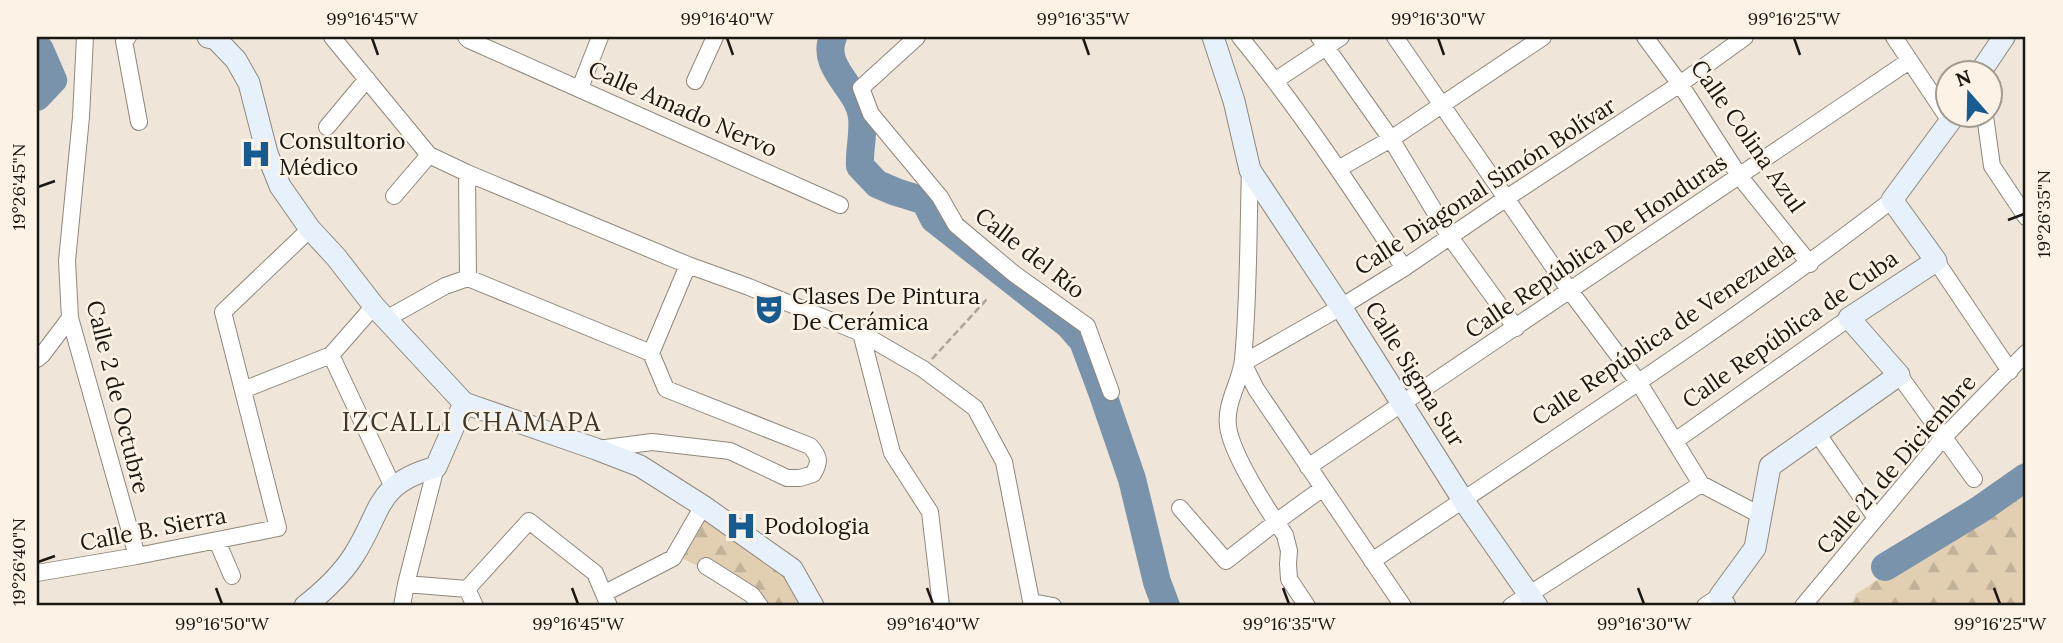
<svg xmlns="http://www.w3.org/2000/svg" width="2063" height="643" font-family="Lora,serif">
  <defs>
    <pattern id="forest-firs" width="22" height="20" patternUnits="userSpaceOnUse" patternTransform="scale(1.75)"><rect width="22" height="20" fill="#e2cfb2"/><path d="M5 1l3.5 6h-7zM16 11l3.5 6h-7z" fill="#c1b198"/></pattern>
  </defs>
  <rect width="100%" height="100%" fill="#efe6d9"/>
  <!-- forest -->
  <path fill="url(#forest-firs)" d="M2026 490V606H1851L1856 594 1905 562 1994 512Z
    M704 510 788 568 805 606H756L740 588 676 555Z"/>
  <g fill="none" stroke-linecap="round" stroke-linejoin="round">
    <!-- river -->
    <path stroke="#7a93ac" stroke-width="28" d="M833 37C820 68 859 88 862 117 864 133 859 150 860 166L877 184 896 192 925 201 934 219 1069 325 1083 341 1101 389 1132 479 1157 582 1166 606
      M37 47 40 50 53 80 37 97
      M1885 567 1979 510 2026 477"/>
    <!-- street casing -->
    <g stroke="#8f877b" stroke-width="18">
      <path id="street" d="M85 37 81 117 67 261 70 318 137 556
        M128 37 124 41 139 122
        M332 37 429 155 467 173 688 265 749 287 861 333 923 369 975 408 1004 462 1032 606
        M466 37 469 40 840 205
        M917 37 861 88 871 114 940 197 956 225 1013 273 1087 326 1111 392
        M1240 37C1300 110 1352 189 1404 268
        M1319 37 1391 139 1450 237 1516 328
        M1395 37 1570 291 1639 383 1701 484 1762 516
        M1645 37 1680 84 1740 177 1810 264
        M1894 37 1950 121
        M1276 80 1341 37
        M695 81 715 37
        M580 88 600 37
        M1985 116 1992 166 2026 217
        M327 127 367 79
        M1338 169 1391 139 1543 37
        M1250 170C1248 233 1249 296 1243 359 1241 382 1225 402 1228 426 1231 454 1269 512 1285 535L1289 551 1288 564 1289 579 1307 606
        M467 173 468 278
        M394 196 429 155
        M1936 261 2010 371
        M468 278 651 353 666 389 810 446C820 457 820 462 813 474L800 478H787L730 451 652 442 598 449
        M386 319 445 286 468 278
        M861 333 892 453 930 512 941 606
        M651 353 688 265
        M331 355 393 487
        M37 359 42 355 70 318
        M1243 363 1341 307 1404 268 1505 199 1680 84 1745 37
        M1243 363 1256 389 1403 606
        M1899 375 1974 479
        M243 390 331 355 374 306
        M1817 433 1876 518
        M1675 441 1849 318
        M1308 467 1909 61
        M1180 508 1226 561 1276 522 1323 488
        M217 541 232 576
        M1372 561C1547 443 1725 329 1892 200
        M706 566 752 595 760 606
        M37 573 137 556 278 528 223 312 310 229
        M406 584 467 589
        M467 589 529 521 595 573 609 606
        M467 589 475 606
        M605 593 673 558 703 506
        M1032 602 1053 606
        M402 606 406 584 436 467
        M1511 606 1701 484
        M1705 606 1720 596
        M1803 606 1943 438 2026 353"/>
    </g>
    <!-- secondary casing -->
    <g stroke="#8f877b" stroke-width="23">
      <path id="secondary" d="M208 37 216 39 236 60 249 83 267 153 280 186 310 229 336 257 374 306 464 403 596 449 640 466 703 506 792 569 813 606
        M1213 37 1234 101 1250 170 1341 307 1463 500 1537 606
        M1979 74 2004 37
        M305 606C323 592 342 574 354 555 383 509 375 484 436 467L464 403
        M1725 606 1720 596 1755 548 1770 466 1899 375 1849 318 1936 261 1892 200 1954 116"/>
    </g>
    <!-- path -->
    <path stroke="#aca59a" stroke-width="2.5" stroke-dasharray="7 3.5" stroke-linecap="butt" d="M932 359 987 299"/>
    <!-- street -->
    <use href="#street" stroke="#fff" stroke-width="16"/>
    <!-- secondary -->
    <use href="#secondary" stroke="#e6f1fb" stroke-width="21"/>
  </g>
  <!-- ticks -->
  <path fill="none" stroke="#1b1813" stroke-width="2.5" d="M372 38 378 55M727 38 733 55M1083 38 1089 55M1438 38 1444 55M1794 38 1800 55M38 187 55 181M2008 220 2024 214M38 562 55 556M216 588 222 604M572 588 578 604M927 588 933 604M1283 588 1289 604M1638 588 1644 604M1994 588 2000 604"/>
  <!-- icons -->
  <defs>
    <g id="hospital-bare" transform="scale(2.415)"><path d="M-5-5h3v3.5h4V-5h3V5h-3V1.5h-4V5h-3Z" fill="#185b90" stroke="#fcf3e6" stroke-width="2.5" paint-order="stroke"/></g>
    <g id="theatre-bare" transform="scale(2.415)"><path d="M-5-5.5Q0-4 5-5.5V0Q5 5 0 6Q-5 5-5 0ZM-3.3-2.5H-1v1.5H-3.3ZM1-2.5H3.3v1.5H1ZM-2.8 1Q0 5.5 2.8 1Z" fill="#185b90" stroke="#fcf3e6" stroke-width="2.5" paint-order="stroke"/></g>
  </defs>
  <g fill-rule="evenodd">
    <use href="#hospital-bare" x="256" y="154"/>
    <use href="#theatre-bare" x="769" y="309"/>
    <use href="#hospital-bare" x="741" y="526"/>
  </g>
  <g text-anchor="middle" stroke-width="5" stroke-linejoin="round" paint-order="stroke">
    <!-- street labels -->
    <g font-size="23" fill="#1b1813" stroke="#fcf3e6">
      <text transform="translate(683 109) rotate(24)" y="8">Calle Amado Nervo</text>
      <text transform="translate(1748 136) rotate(55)" y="8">Calle Colina Azul</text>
      <text transform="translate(1485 186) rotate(-33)" y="8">Calle Diagonal Simón Bolívar</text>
      <text transform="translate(1596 246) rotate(-34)" y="8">Calle República De Honduras</text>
      <text transform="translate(1030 253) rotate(38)" y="8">Calle del Río</text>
      <text transform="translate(1790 329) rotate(-35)" y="8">Calle República de Cuba</text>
      <text transform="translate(1663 333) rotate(-34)" y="8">Calle República de Venezuela</text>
      <text transform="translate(1415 374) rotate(58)" y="8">Calle Sigma Sur</text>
      <text transform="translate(118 397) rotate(76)" y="8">Calle 2 de Octubre</text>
      <text transform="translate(1896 464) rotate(-49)" y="8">Calle 21 de Diciembre</text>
      <text transform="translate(153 529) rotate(-11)" y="8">Calle B. Sierra</text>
    </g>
    <!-- poi labels -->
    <g font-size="23" fill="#1b1813" stroke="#fcf3e6" text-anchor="start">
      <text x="279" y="149">Consultorio<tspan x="279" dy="26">Médico</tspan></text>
      <text x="792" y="304">Clases De Pintura<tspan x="792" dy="26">De Cerámica</tspan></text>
      <text x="764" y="534">Podologia</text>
    </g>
    <!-- quarter labels -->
    <g font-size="26" letter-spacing="2" fill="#3e372d" stroke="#fcf3e6">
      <text x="472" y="431">IZCALLI CHAMAPA</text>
    </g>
  </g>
  <!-- border -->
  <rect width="2063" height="643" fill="none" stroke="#fcf3e6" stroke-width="77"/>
  <!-- north arrow -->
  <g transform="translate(1969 94) rotate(340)"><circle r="33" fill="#fcf3e6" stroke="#a29b92" stroke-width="2"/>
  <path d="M0-5L12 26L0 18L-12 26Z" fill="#185b90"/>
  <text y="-10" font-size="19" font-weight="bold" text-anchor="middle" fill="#1b1813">N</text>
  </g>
  <rect x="38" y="38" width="1986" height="566" fill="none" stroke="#1b1813" stroke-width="2.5"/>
  <g font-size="18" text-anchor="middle" fill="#1b1813">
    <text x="372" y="25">99°16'45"W</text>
    <text x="727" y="25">99°16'40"W</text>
    <text x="1083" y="25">99°16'35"W</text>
    <text x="1438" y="25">99°16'30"W</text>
    <text x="1794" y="25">99°16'25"W</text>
    <text transform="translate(19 187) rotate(-90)" y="6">19°26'45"N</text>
    <text transform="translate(2044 214) rotate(-90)" y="6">19°26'35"N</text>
    <text transform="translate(19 562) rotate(-90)" y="6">19°26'40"N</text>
    <text x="222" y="630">99°16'50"W</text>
    <text x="578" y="630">99°16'45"W</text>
    <text x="933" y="630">99°16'40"W</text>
    <text x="1289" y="630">99°16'35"W</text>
    <text x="1644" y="630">99°16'30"W</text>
    <text x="2000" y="630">99°16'25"W</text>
  </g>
</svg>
